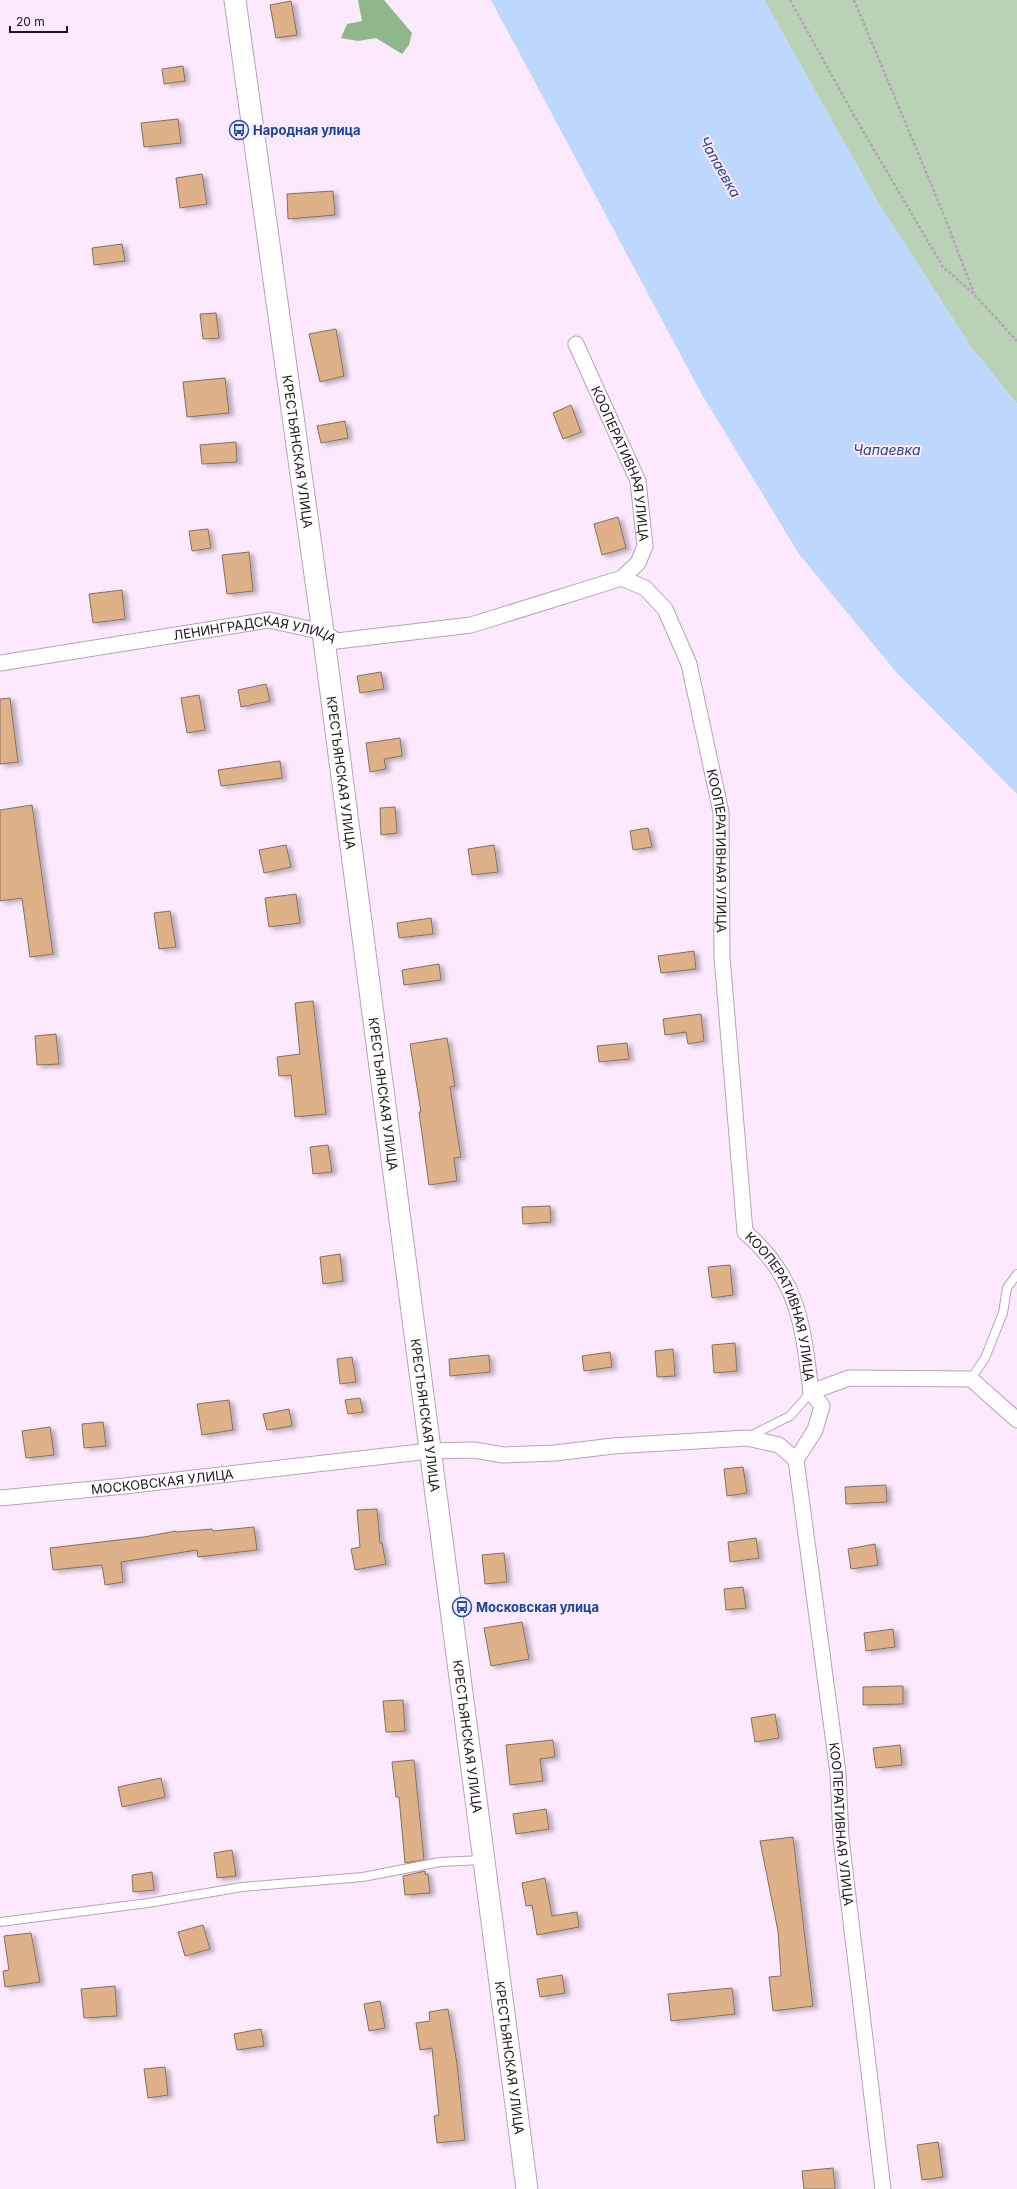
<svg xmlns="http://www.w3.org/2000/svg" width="1017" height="2189" font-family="Inter,sans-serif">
  <defs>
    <filter id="shadow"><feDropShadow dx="4.5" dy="2.5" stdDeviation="2" flood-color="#0004"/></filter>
  </defs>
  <rect width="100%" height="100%" fill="#fce9fd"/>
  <!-- green -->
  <path fill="#b9d2b6" d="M764 0H1017V404L971 347 877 201Z"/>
  <!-- forest -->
  <path fill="#90b78b" d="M358 0H384L412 33 409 45 402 54 376 38 358 41 341 38 347 24 362 21Z"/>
  <!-- water -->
  <path fill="#bed7fd" d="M491 0H764L877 201 971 347 1017 404V794L896 672 799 554 701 393Z"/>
  <!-- building -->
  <path fill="#deb189" stroke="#866f5b" filter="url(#shadow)" d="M291 1 297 35 276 38 270 5Z
    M183 66 185 81 164 84 162 69Z
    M178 119 181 143 144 147 141 123Z
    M202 174 207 204 180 208 176 178Z
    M333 191 335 215 288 219 287 194Z
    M122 244 125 261 94 265 92 248Z
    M216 313 219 338 203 339 200 314Z
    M336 329 344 376 320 382 309 334Z
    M225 378 229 413 187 417 183 382Z
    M571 405 581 432 563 439 553 413Z
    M345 421 348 438 321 443 317 426Z
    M236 442 237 462 202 464 200 445Z
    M618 517 626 548 602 555 594 524Z
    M208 529 211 548 192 551 189 531Z
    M249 552 253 591 227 594 222 555Z
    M122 590 125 619 93 623 89 594Z
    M381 672 384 689 360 693 357 676Z
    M266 684 270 701 241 707 238 690Z
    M199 695 205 730 187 733 181 698Z
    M10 698 18 762 0 764V699Z
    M400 738 402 756 384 759 386 769 370 772 366 743Z
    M280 761 282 778 221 786 218 770Z
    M32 805 53 954 30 957 22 898 0 901V810Z
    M395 807 397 833 381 835 380 808Z
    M648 828 652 847 633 850 630 831Z
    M286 845 291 867 264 873 259 850Z
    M494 845 498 872 472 875 468 849Z
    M296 894 300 923 269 927 265 898Z
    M170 911 176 947 159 949 154 913Z
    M431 918 433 934 399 938 397 923Z
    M694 951 696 969 661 973 658 956Z
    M439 964 441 980 404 985 402 970Z
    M313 1001 326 1114 295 1117 291 1075 279 1076 277 1057 300 1054 295 1003Z
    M701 1014 704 1041 688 1044 686 1032 665 1035 663 1019Z
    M56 1034 59 1064 37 1065 35 1036Z
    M447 1038 455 1086 450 1087 461 1157 454 1158 457 1181 429 1185 419 1112H421L410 1044Z
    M627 1043 629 1059 599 1062 597 1046Z
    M328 1145 332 1172 313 1174 310 1147Z
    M550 1206 551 1222 523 1224 522 1207Z
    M340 1254 343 1281 323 1284 320 1257Z
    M730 1265 733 1295 712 1298 708 1267Z
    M735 1343 737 1371 714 1373 712 1345Z
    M673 1349 675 1376 657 1377 655 1351Z
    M610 1352 612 1367 584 1371 582 1356Z
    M489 1355 490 1372 450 1376 449 1359Z
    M352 1357 356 1382 340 1384 337 1359Z
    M360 1398 363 1412 348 1414 345 1400Z
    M229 1400 233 1430 202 1435 197 1404Z
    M289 1409 292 1426 267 1430 263 1414Z
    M103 1422 106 1446 84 1448 82 1424Z
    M50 1427 54 1455 26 1458 22 1431Z
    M743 1467 747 1493 727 1496 724 1469Z
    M886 1485 887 1502 846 1504 845 1487Z
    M377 1509 380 1543H382L386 1564 355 1570 351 1549 360 1547 357 1510Z
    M254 1527 257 1550 198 1557 197 1550 121 1562 123 1582 105 1585 102 1565 53 1570 50 1548 144 1537 176 1531V1532L212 1529 213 1531Z
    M756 1538 759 1558 730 1562 728 1542Z
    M875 1544 878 1565 851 1569 848 1549Z
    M504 1553 507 1582 485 1584 482 1555Z
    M743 1587 746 1608 726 1610 724 1589Z
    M522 1622 529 1659 491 1666 484 1628Z
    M893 1629 895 1647 866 1651 864 1633Z
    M903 1686V1704L863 1705V1687Z
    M403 1700 405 1731 386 1732 383 1701Z
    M775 1714 779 1738 755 1742 751 1718Z
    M553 1740 555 1757 540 1759 543 1781 510 1785 506 1745Z
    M900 1745 902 1765 876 1768 873 1748Z
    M414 1760 424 1860 405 1863 399 1797H396L392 1762Z
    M161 1778 165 1797 122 1807 118 1787Z
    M546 1809 549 1829 516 1834 513 1814Z
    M793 1837 813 2006 773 2011 769 1977 781 1976 778 1931 760 1841Z
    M232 1850 236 1876 217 1878 214 1853Z
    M425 1871V1874H428L430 1893 405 1895 403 1876Z
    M152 1872 154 1890 133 1892 132 1875Z
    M545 1878 552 1916 577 1912 579 1927 537 1935 532 1905 526 1906 522 1883Z
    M203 1925 210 1949 185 1956 178 1932Z
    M31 1933 40 1982 5 1987 3 1971 9 1970 4 1936Z
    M562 1975 565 1993 540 1997 537 1979Z
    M115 1986 117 2016 84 2018 81 1989Z
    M732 1988 735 2014 671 2021 668 1994Z
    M380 2001 385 2028 369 2031 364 2004Z
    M448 2009 457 2064 465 2140 437 2143 434 2116 439 2115 432 2048 420 2050 416 2023 430 2021 429 2012Z
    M261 2029 264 2046 237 2050 234 2034Z
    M165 2067 168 2095 148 2098 144 2069Z
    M938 2142 943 2177 922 2180 917 2145Z
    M833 2168 835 2189H804L802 2171Z"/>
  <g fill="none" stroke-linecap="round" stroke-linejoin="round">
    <!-- lane casing -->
    <g stroke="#b8a2b8" stroke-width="10">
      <path id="lane" d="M971 1379 985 1358 1003 1313 1007 1288 1017 1274
        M748 1437 790 1416 811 1392
        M0 1922 148 1903 242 1887 363 1877 440 1862 483 1860"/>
    </g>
    <!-- street casing -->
    <g stroke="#b8a2b8" stroke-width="17">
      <g id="street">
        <path id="s1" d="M576 344 638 481 645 546 638 563 622 578 645 588 665 609 689 664 721 812 722 957 745 1232C799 1279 803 1326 811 1392"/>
        <path id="s2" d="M0 663 269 620 323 632 337 641 471 625 622 578"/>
        <path id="s3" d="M796 1460 838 1773 841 1838 883 2189"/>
        <path id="s4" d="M0 1498 125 1486 429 1451 474 1450 503 1455 555 1453 613 1446 747 1438 779 1445 796 1460 815 1430 822 1406 811 1392 849 1378 971 1379 1017 1420"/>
      </g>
    </g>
    <!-- secondary casing -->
    <g stroke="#b8a2b8" stroke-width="23">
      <g id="secondary">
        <path id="s5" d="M235 0 323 632 527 2189"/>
      </g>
    </g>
    <!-- path -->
    <path stroke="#b3a4b4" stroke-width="2.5" stroke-dasharray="3 2" stroke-linecap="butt" d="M790 0 856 119 943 267 974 294 1017 341
      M854 0 939 203 974 293"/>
    <!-- lane -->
    <use href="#lane" stroke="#fff" stroke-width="8"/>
    <!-- street -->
    <use href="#street" stroke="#fff" stroke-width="15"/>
    <!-- secondary -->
    <use href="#secondary" stroke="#fff" stroke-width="21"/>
  </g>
  <!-- icons -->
  <defs>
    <g id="bus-ring" transform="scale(1)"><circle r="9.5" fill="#fce9fd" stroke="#1a4fb4" stroke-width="1.5"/><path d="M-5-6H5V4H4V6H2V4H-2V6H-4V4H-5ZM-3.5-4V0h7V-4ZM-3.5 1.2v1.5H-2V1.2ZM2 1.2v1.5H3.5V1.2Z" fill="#1a4fb4"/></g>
  </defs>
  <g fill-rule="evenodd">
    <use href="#bus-ring" x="239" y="130"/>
    <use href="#bus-ring" x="462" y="1607"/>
  </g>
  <g text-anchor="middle" stroke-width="4" stroke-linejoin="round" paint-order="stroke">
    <!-- transit labels -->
    <g font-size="13" font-weight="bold" fill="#164399" stroke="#fce9fd" text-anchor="start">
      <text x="253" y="135">Народная улица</text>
      <text x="476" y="1612">Московская улица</text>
    </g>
    <!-- street labels -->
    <g font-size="13" fill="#1d151d" stroke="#fce9fd">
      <text dy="5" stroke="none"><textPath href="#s5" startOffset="456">КРЕСТЬЯНСКАЯ УЛИЦА</textPath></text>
      <text dy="5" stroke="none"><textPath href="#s1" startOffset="129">КООПЕРАТИВНАЯ УЛИЦА</textPath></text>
      <text dy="5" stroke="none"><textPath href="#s2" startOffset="259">ЛЕНИНГРАДСКАЯ УЛИЦА</textPath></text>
      <text dy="5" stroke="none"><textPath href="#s5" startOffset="780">КРЕСТЬЯНСКАЯ УЛИЦА</textPath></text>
      <text dy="5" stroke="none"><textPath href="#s1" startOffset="560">КООПЕРАТИВНАЯ УЛИЦА</textPath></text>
      <text dy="5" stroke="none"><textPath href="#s5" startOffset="1104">КРЕСТЬЯНСКАЯ УЛИЦА</textPath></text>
      <text dy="5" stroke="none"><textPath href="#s1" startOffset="1028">КООПЕРАТИВНАЯ УЛИЦА</textPath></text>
      <text dy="5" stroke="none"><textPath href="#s5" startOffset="1428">КРЕСТЬЯНСКАЯ УЛИЦА</textPath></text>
      <text dy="5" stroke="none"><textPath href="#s4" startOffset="163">МОСКОВСКАЯ УЛИЦА</textPath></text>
      <text dy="5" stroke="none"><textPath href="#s5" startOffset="1752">КРЕСТЬЯНСКАЯ УЛИЦА</textPath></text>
      <text dy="5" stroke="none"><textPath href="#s3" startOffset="367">КООПЕРАТИВНАЯ УЛИЦА</textPath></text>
      <text dy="5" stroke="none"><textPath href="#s5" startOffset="2076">КРЕСТЬЯНСКАЯ УЛИЦА</textPath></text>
    </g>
    <!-- water labels -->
    <g font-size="14" font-style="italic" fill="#254983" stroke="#fce9fd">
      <text transform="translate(720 167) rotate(60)" y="5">Чапаевка</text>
      <text x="887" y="455">Чапаевка</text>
    </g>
  </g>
  <!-- scale -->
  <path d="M10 26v6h57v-6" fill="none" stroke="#1d151d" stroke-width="2"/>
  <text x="16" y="26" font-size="12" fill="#1d151d" stroke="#fce9fd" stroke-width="3" paint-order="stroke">20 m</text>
</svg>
